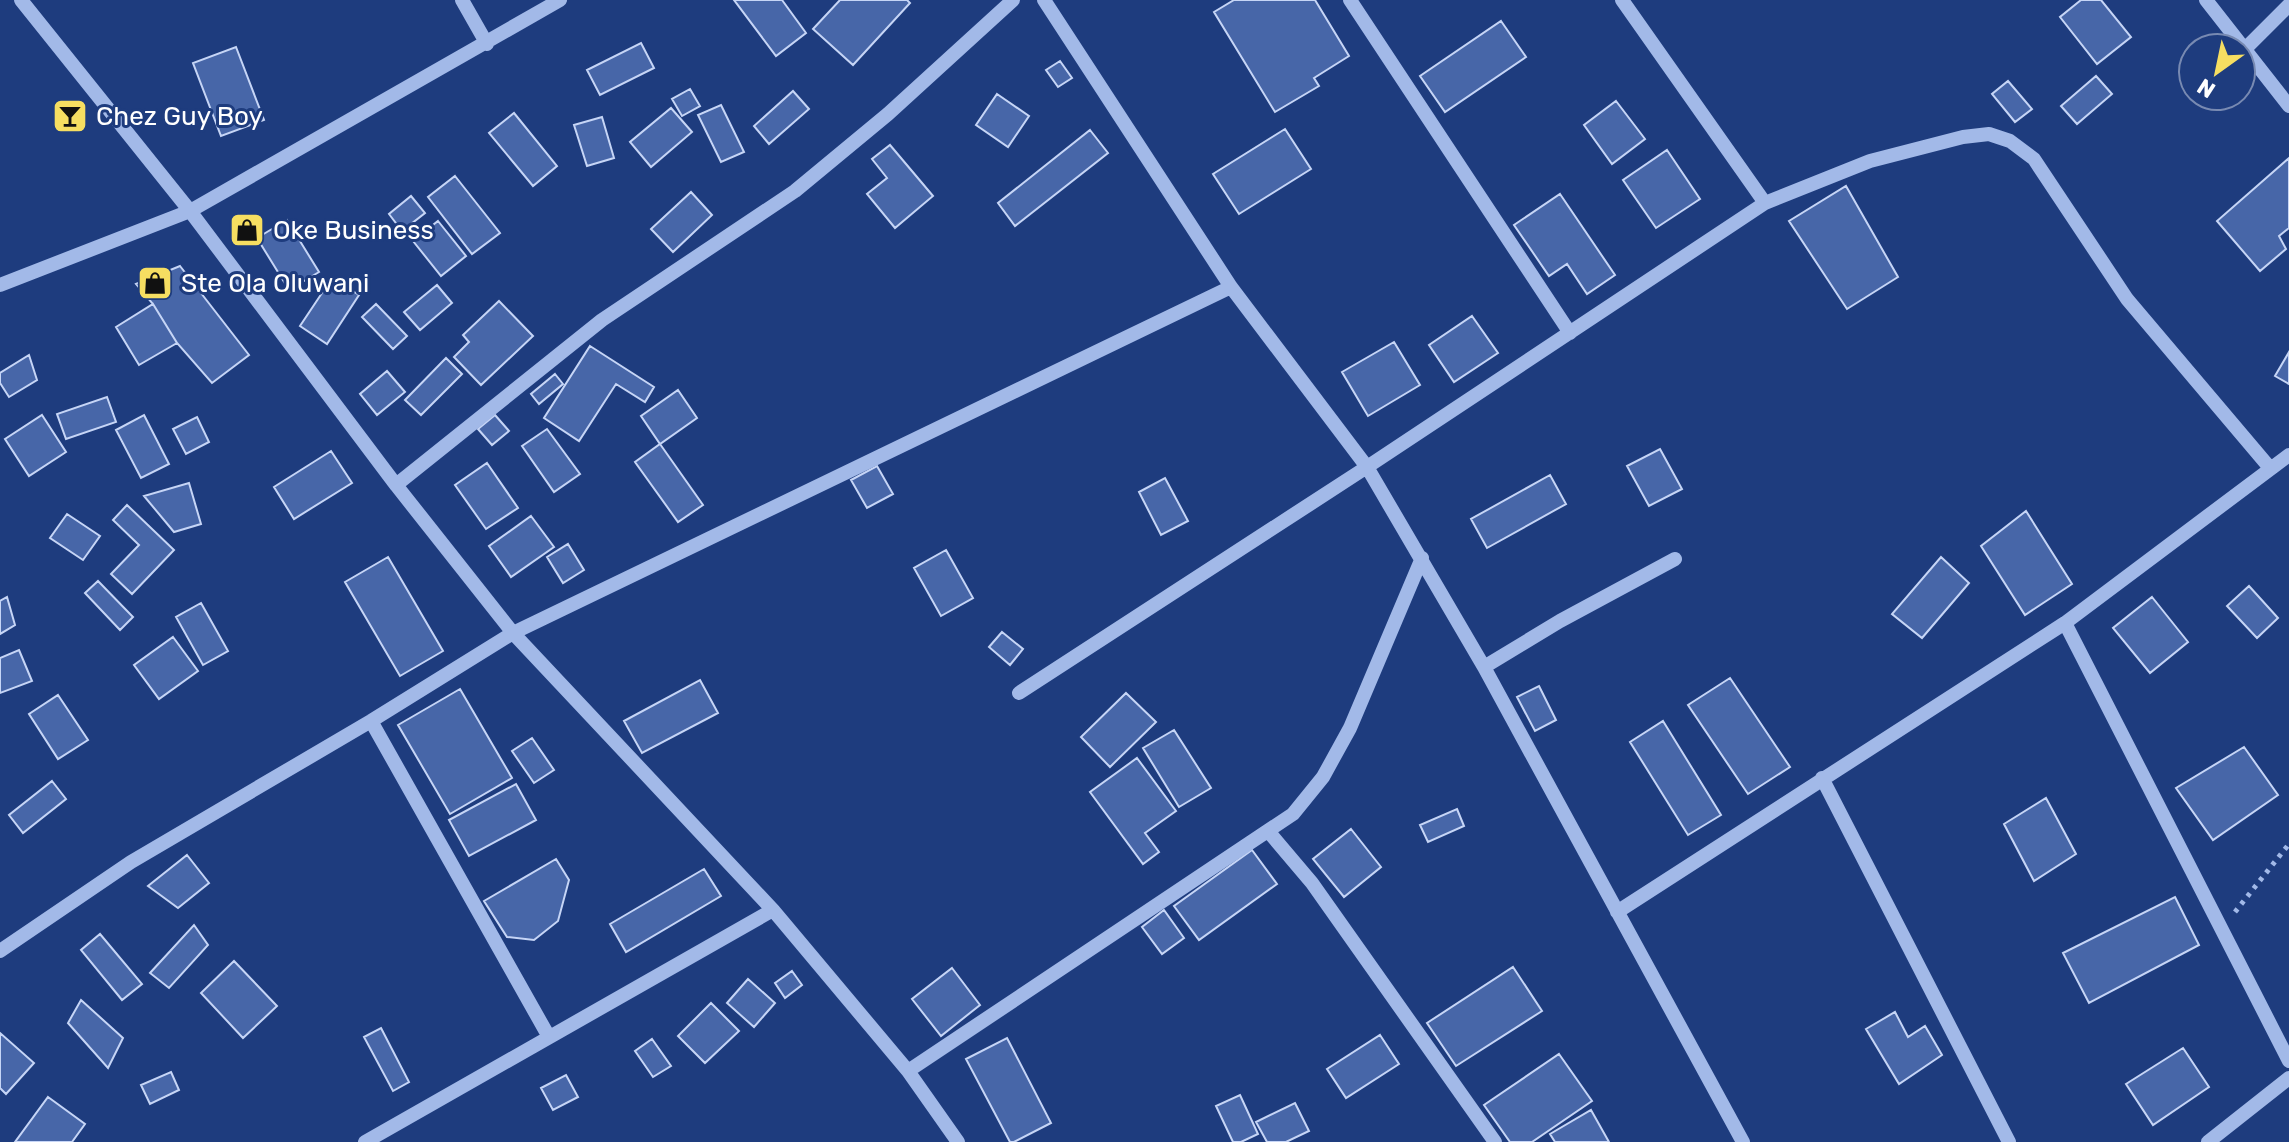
<svg xmlns="http://www.w3.org/2000/svg" width="2289" height="1142" font-family="Rubik,sans-serif">
  <rect width="100%" height="100%" fill="#1e3c7e"/>
  <!-- building -->
  <path fill="#4766a8" stroke="#c6d5f6" stroke-width="2" d="M734 0H782L806 33 776 56Z
    M840 0H907L910 3 853 65 813 29Z
    M1234 0H1315L1349 56 1314 78 1319 86 1275 112 1214 12Z
    M2081 0H2101L2131 37 2097 64 2060 17Z
    M1501 21 1526 57 1445 112 1420 76Z
    M641 43 654 68 600 95 587 70Z
    M236 47 264 120 221 136 193 63Z
    M1060 61 1072 78 1058 87 1046 70Z
    M2096 76 2112 94 2077 124 2061 106Z
    M2008 81 2032 109 2015 122 1992 94Z
    M690 89 700 106 682 116 672 99Z
    M793 91 809 109 769 144 754 126Z
    M997 94 1029 116 1008 147 976 125Z
    M1616 101 1645 139 1612 164 1584 125Z
    M721 105 744 152 721 162 698 115Z
    M671 108 692 132 651 167 630 142Z
    M514 113 557 166 533 186 489 133Z
    M602 117 614 158 587 166 574 125Z
    M1285 129 1311 169 1239 214 1213 174Z
    M1090 130 1108 153 1015 226 998 203Z
    M890 145 933 196 895 228 867 194 887 178 872 159Z
    M1667 150 1700 199 1656 228 1623 180Z
    M2289 158V228L2279 236 2286 249 2260 271 2217 221Z
    M455 176 500 233 472 254 428 197Z
    M1846 186 1898 277 1847 309 1789 221Z
    M691 192 712 215 673 252 651 229Z
    M1560 194 1615 275 1587 294 1567 264 1549 276 1514 225Z
    M411 196 425 213 402 231 389 214Z
    M287 220 319 272 289 290 257 238Z
    M438 221 466 256 441 276 413 241Z
    M180 266 249 355 212 383 177 343 153 304 136 284Z
    M332 278 359 295 327 344 300 326Z
    M437 285 452 303 420 330 404 312Z
    M499 301 533 336 481 385 454 357 469 342 463 335Z
    M153 304 177 343 139 365 116 327Z
    M376 304 407 336 393 349 362 317Z
    M1472 316 1498 353 1454 382 1429 345Z
    M1394 342 1420 385 1368 416 1342 372Z
    M590 346 654 387 645 402 616 384 579 441 544 418Z
    M2289 352V384L2275 376Z
    M29 355 37 380 9 397 0 383V373Z
    M446 358 462 374 421 415 405 400Z
    M387 371 405 392 377 415 360 394Z
    M555 374 563 384 539 404 531 394Z
    M678 390 697 418 660 444 641 416Z
    M107 397 116 422 66 439 57 414Z
    M42 415 66 452 29 476 5 439Z
    M144 415 169 464 141 478 116 430Z
    M495 415 509 431 492 445 478 429Z
    M197 417 209 442 186 454 173 429Z
    M547 429 580 474 554 492 522 446Z
    M660 444 703 505 678 522 635 462Z
    M1660 449 1682 489 1649 506 1627 466Z
    M331 451 352 483 294 519 274 487Z
    M487 463 518 508 486 529 455 485Z
    M877 466 893 494 867 508 851 480Z
    M1550 475 1566 504 1487 548 1471 519Z
    M1165 478 1188 521 1161 535 1139 492Z
    M189 483 201 524 174 532 144 496Z
    M127 505 174 550 132 594 111 574 139 545 113 520Z
    M2026 511 2072 584 2025 615 1981 546Z
    M67 514 100 536 83 560 50 538Z
    M531 516 554 547 511 577 489 546Z
    M568 544 584 570 563 583 547 557Z
    M946 550 973 598 941 616 914 568Z
    M388 557 443 651 400 676 345 582Z
    M1941 557 1969 583 1922 638 1892 614Z
    M98 581 133 617 120 630 85 593Z
    M2249 586 2278 618 2257 638 2227 606Z
    M7 597 15 625 0 634V601Z
    M2152 597 2188 642 2150 673 2113 628Z
    M201 603 228 651 203 665 176 617Z
    M1002 632 1023 649 1010 665 989 647Z
    M173 637 198 671 159 699 134 665Z
    M19 650 32 681 0 693V658Z
    M1730 678 1790 767 1748 794 1688 705Z
    M700 680 718 713 642 753 624 721Z
    M1539 686 1556 720 1535 731 1517 697Z
    M460 689 512 778 450 814 398 725Z
    M1126 693 1156 722 1110 767 1081 737Z
    M58 695 88 740 58 759 29 714Z
    M1663 721 1721 815 1688 835 1630 742Z
    M1174 730 1211 788 1179 807 1143 748Z
    M532 738 554 770 534 783 512 751Z
    M2244 747 2278 795 2213 840 2176 788Z
    M1137 758 1176 811 1145 833 1159 852 1143 864 1090 792Z
    M52 781 66 799 23 833 9 815Z
    M516 784 536 820 469 856 449 820Z
    M2046 798 2076 854 2034 881 2004 824Z
    M1457 809 1464 826 1428 842 1420 825Z
    M1351 829 1381 867 1344 897 1313 859Z
    M1252 850 1277 884 1199 940 1174 906Z
    M187 855 209 883 178 908 148 886Z
    M556 859 569 880 558 921 534 940 507 937 484 901Z
    M704 869 721 896 626 952 610 924Z
    M2175 897 2199 945 2089 1003 2063 953Z
    M1164 910 1184 938 1162 954 1142 927Z
    M194 925 208 945 169 988 150 973Z
    M100 934 142 984 122 1000 81 950Z
    M234 961 277 1006 243 1038 201 993Z
    M1513 967 1542 1011 1456 1066 1427 1023Z
    M952 968 980 1005 941 1036 912 999Z
    M792 971 802 985 785 998 775 983Z
    M748 979 775 1003 754 1027 727 1003Z
    M81 1000 123 1038 108 1068 68 1023Z
    M711 1003 739 1031 705 1063 678 1036Z
    M1895 1012 1908 1037 1925 1026 1942 1055 1899 1084 1866 1029Z
    M381 1028 409 1082 393 1091 364 1037Z
    M0 1033 34 1063 6 1094 0 1088Z
    M1380 1035 1399 1064 1346 1098 1327 1069Z
    M1007 1038 1051 1123 1014 1142H1010L966 1059Z
    M652 1039 671 1066 653 1077 635 1051Z
    M2183 1048 2209 1087 2153 1125 2126 1084Z
    M1559 1054 1592 1101 1532 1142H1510L1484 1105Z
    M171 1072 179 1090 150 1104 141 1085Z
    M566 1075 578 1097 553 1110 541 1088Z
    M1240 1095 1258 1134 1241 1142H1233L1216 1106Z
    M48 1097 85 1124 72 1142H15Z
    M1295 1103 1309 1131 1286 1142H1267L1256 1122Z
    M1591 1110 1609 1142H1555L1550 1134Z"/>
  <g fill="none" stroke-linecap="round" stroke-linejoin="round">
    <!-- path -->
    <path stroke="#a2b9e8" stroke-width="5" stroke-dasharray="4 6" stroke-linecap="butt" d="M2235 912 2289 844"/>
    <!-- minor -->
    <path stroke="#a2b9e8" stroke-width="14" d="M21 0 190 211 396 485 513 633 773 910 908 1071 958 1142
      M462 0 487 44
      M1044 0 1231 287 1367 467 1484 667 1743 1142
      M1350 0 1570 333
      M1622 0 1765 203
      M2206 0 2289 106
      M2244 50 2289 5
      M0 285 190 211 560 0
      M396 485 602 320 795 191 888 114 1013 0
      M2065 623 2289 1061
      M1484 667 1560 621 1675 559
      M1019 693 1367 467 1765 203 1870 161 1963 137 1989 134 2010 141 2034 159 2127 299 2270 468
      M371 721 549 1037
      M1822 778 2009 1142
      M1268 831 1312 883 1495 1142
      M1617 912 2065 623 2289 455
      M0 951 131 862 371 721 513 633 1231 287
      M908 1071 1293 814 1323 777 1350 728 1422 558
      M365 1142 773 910
      M2208 1142 2289 1078"/>
  </g>
  <!-- icons -->
  <defs>
    <g id="bar-square" transform="scale(1.8)"><rect x="-9" y="-9" width="18" height="18" rx="4" fill="#f6de61" stroke="#1e3c7e"/><path d="M-6-5H6L.8 .8V4.5H3.5V6h-7V4.5H-.8V.8Z" fill="#111"/></g>
    <g id="shop-square" transform="scale(1.8)"><rect x="-9" y="-9" width="18" height="18" rx="4" fill="#f6de61" stroke="#1e3c7e"/><path d="M-5-2.5h2.3a2.7 3.5 0 0 1 5.4 0H5L5.5 6h-11ZM-1.5-2.5h3a1.5 2.3 0 0 0-3 0Z" fill="#111"/></g>
  </defs>
  <g fill-rule="evenodd">
    <use href="#bar-square" x="70" y="116"/>
    <use href="#shop-square" x="247" y="230"/>
    <use href="#shop-square" x="155" y="283"/>
  </g>
  <g text-anchor="middle" stroke-width="6" stroke-linejoin="round" paint-order="stroke">
    <!-- poi labels -->
    <g font-size="26" fill="#fff" stroke="#1e3c7e" text-anchor="start">
      <text x="96" y="125">Chez Guy Boy</text>
      <text x="273" y="239">Oke Business</text>
      <text x="181" y="292">Ste Ola Oluwani</text>
    </g>
  </g>
  <!-- north arrow -->
  <g transform="translate(2217 72) rotate(213)"><circle r="38" fill="#1e3c7e" stroke="#788ab2" stroke-width="2"/>
  <path d="M0-6L14 30L0 20L-14 30Z" fill="#f6de61"/>
  <text y="-12" font-size="22" font-weight="bold" text-anchor="middle" fill="#ffffff">N</text>
  </g>
</svg>
